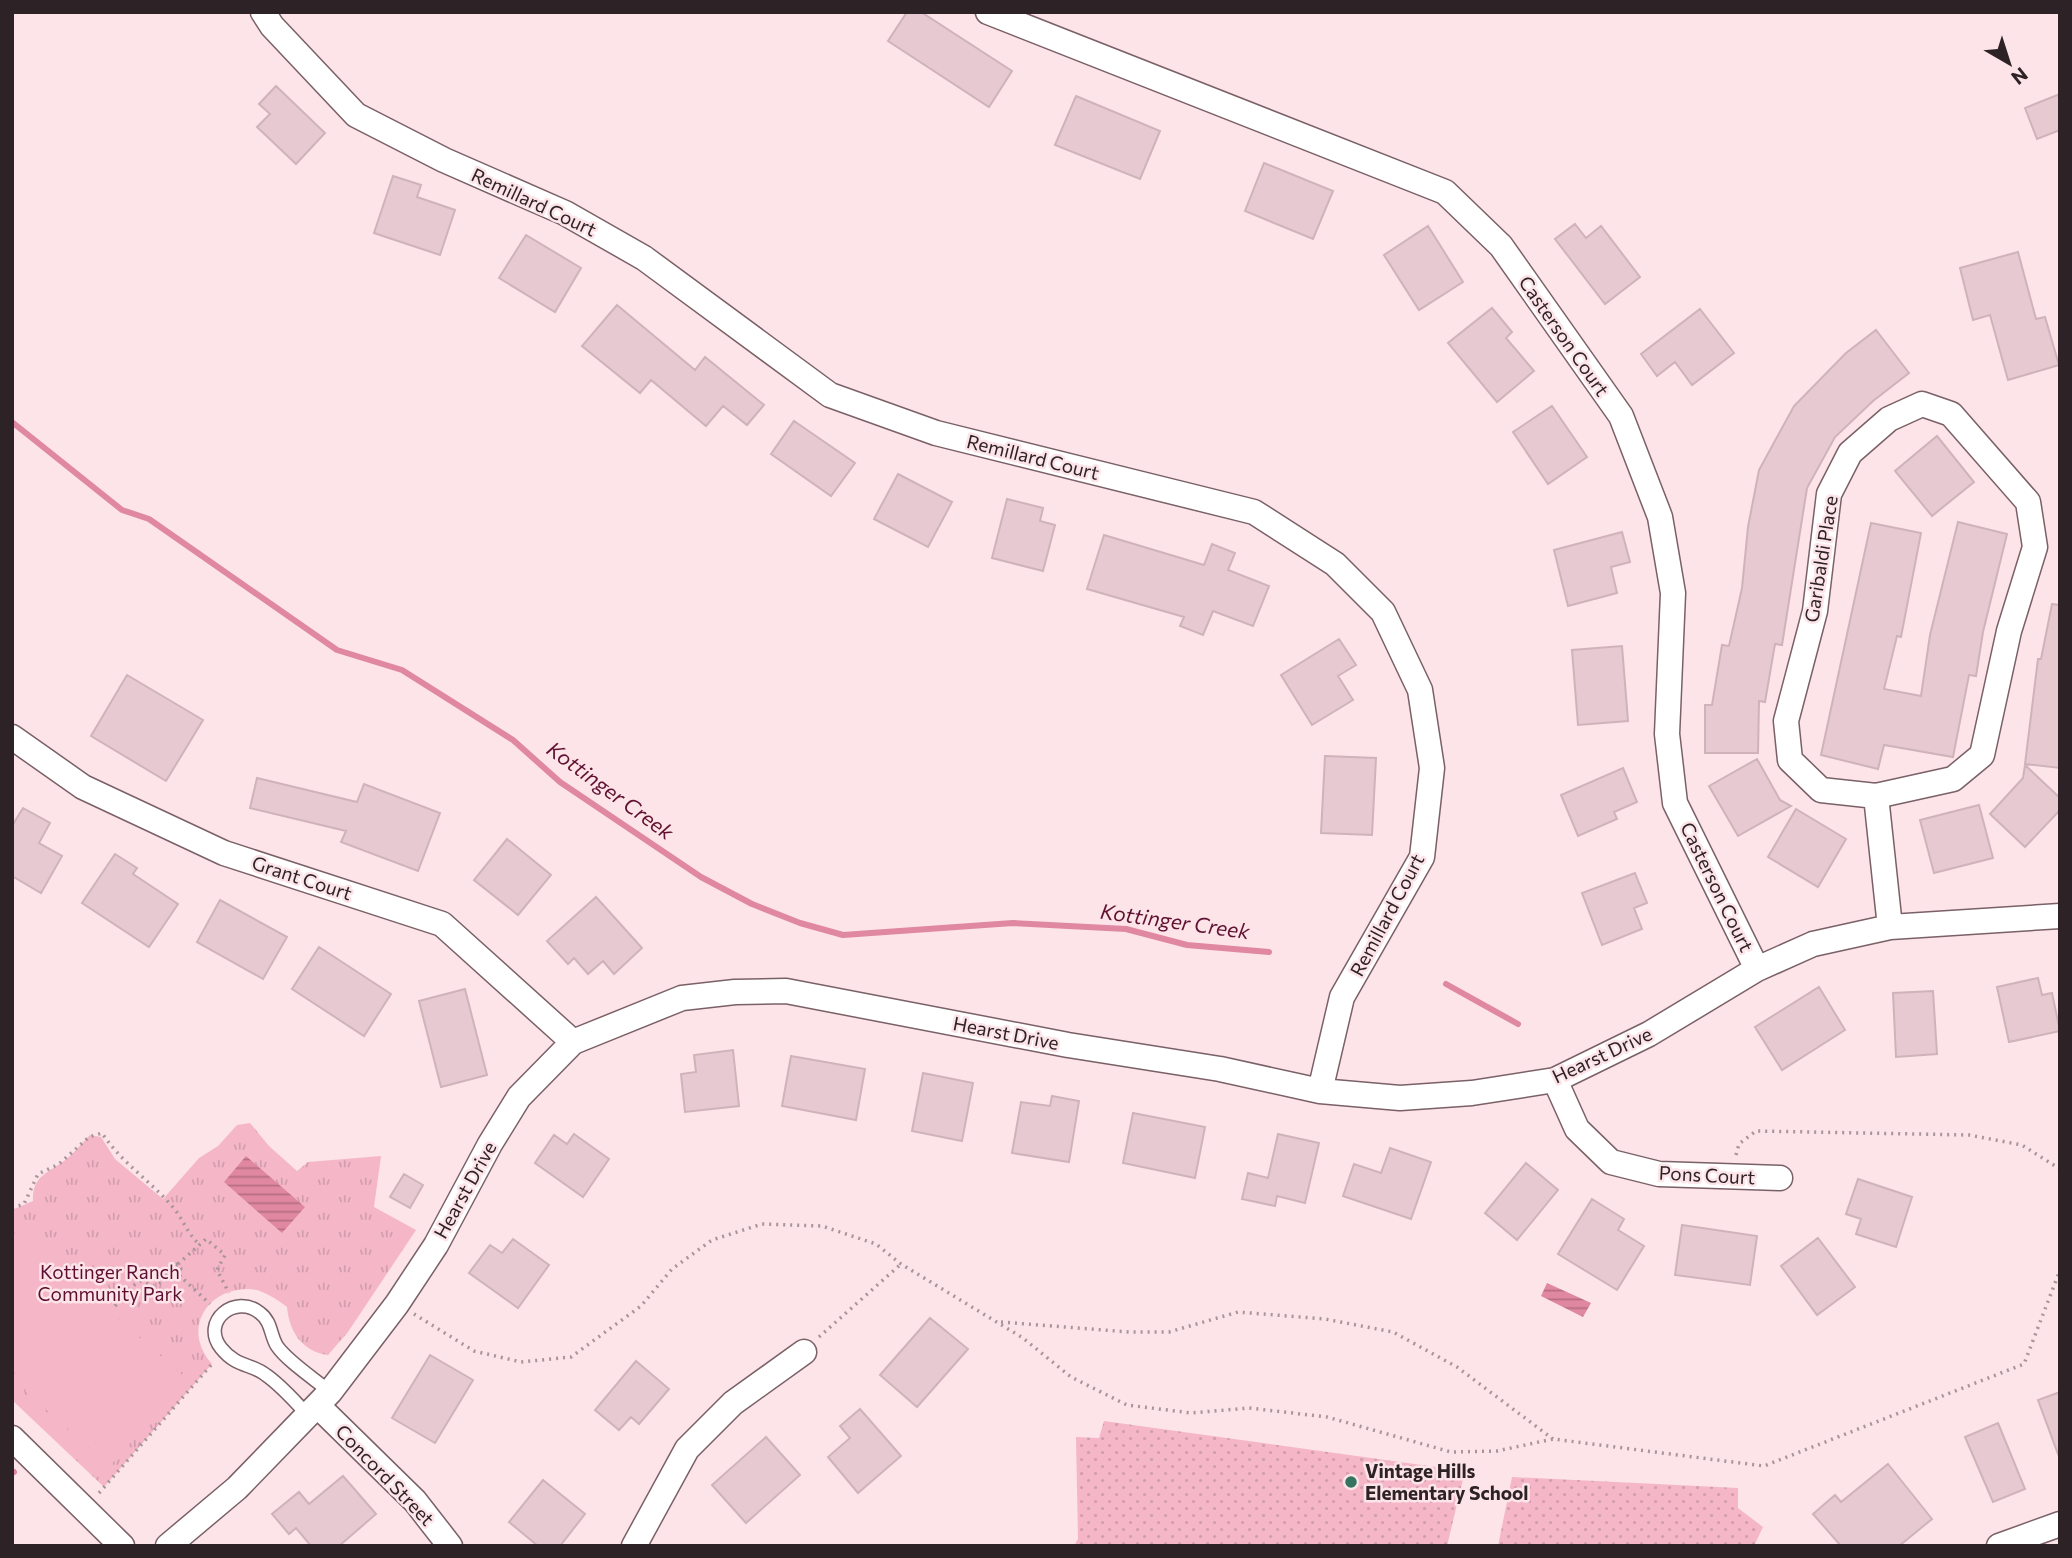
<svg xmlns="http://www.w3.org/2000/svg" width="2072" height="1558" font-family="Commissioner,sans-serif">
  <defs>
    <pattern id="grass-dots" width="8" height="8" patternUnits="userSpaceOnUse" patternTransform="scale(1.75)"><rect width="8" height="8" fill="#f5b7c8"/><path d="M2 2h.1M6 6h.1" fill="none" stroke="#d29dac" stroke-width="1.8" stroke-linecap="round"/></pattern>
    <pattern id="park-tufts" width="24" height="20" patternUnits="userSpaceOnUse" patternTransform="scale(1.75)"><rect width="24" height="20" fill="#f5b7c8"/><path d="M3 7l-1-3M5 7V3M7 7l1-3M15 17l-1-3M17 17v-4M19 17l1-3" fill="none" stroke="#d29dac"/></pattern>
    <pattern id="water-rules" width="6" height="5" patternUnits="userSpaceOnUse" patternTransform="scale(1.75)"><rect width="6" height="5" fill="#e087a1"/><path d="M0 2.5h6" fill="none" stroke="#b66e83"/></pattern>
  </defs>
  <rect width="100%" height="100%" fill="#fce4e9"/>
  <!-- grass -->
  <path fill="url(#grass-dots)" d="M1104 1421 1465 1471 1447 1546H1074L1078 1539 1076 1437 1099 1438Z
    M1512 1477 1738 1488V1508L1763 1527 1754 1546H1498Z"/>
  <!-- park -->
  <path fill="url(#park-tufts)" d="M250 1123 269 1146 297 1171 308 1162 381 1156 374 1207 416 1230 348 1332 328 1355C302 1352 289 1331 287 1307 276 1299 262 1289 248 1289 205 1289 182 1331 212 1364L104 1487 12 1400V1210L33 1201C32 1178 45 1174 61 1163 72 1156 81 1144 90 1135L101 1137 115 1159 163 1199 199 1158 218 1146 237 1125Z"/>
  <!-- garden -->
  <path fill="#f5b7c8" d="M25 1223 109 1297 102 1305 187 1379 110 1466 25 1391 32 1382 12 1364V1237Z"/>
  <!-- water -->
  <path fill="url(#water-rules)" d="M246 1156 305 1207 282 1233 224 1182Z
    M1547 1283 1591 1303 1583 1317 1541 1296Z"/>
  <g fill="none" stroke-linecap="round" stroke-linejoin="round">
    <!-- stream -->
    <path stroke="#e087a1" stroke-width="6" d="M12 422 122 510 149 519 337 650 402 670 513 740 560 782 701 877 752 904 800 923 843 935 1013 923 1126 929 1187 945 1269 952
      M1446 984 1518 1024
      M12 1473 14 1472"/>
  </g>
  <!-- building -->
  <path fill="#e7cad1" stroke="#d0b3ba" stroke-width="2" d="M907 12H921L1012 71 989 107 888 41Z
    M276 86 325 133 296 164 257 127 270 114 259 104Z
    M2060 94V130L2037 139 2025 108Z
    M1076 96 1160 131 1140 179 1055 145Z
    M1264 163 1333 191 1313 239 1245 211Z
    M393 176 421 185 417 197 455 210 440 255 374 233Z
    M1575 224 1586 238 1601 226 1640 277 1605 304 1555 239Z
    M1428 226 1463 282 1419 310 1384 255Z
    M526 235 581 268 555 312 499 278Z
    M2018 252 2036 319 2045 317 2059 365 2008 380 1990 315 1973 320 1960 268Z
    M617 305 695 370 705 357 764 405 747 425 723 406 706 426 651 380 640 393 582 346Z
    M1492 308 1512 332 1506 338 1534 371 1497 402 1448 343Z
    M1700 309 1734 353 1692 385 1675 362 1657 376 1641 354Z
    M1876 330 1909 373 1873 401 1835 437 1807 488 1782 645 1775 644 1765 702 1759 701 1758 753H1705V705H1712L1722 645 1729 646 1742 588 1748 527 1759 470 1794 406 1846 353Z
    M1552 406 1587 457 1548 484 1513 432Z
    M794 421 855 463 831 496 771 454Z
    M1937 436 1974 482 1932 516 1895 471Z
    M898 474 952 502 928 547 874 519Z
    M1007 499 1043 508 1040 521 1055 525 1043 571 992 558Z
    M1958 522 2007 534 1983 632 1976 676 1969 675 1953 757 1884 745 1878 769 1821 755 1871 523 1921 533 1901 637 1897 636 1884 689 1921 696 1930 635Z
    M1622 532 1630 562 1611 567 1617 593 1568 606 1554 550Z
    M1104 535 1204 565 1212 544 1235 553 1228 570 1269 586 1253 626 1213 611 1203 635 1180 626 1184 617 1087 589Z
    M2052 604 2060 605V768L2025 764 2038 659H2041Z
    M1339 639 1356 665 1338 676 1353 700 1312 725 1281 675Z
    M1622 646 1628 721 1578 725 1572 650Z
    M127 675 203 720 166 781 91 736Z
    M1325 756 1376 758 1372 835 1321 833Z
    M1757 759 1780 800 1791 806 1738 836 1709 786Z
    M2025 765 2060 798V810L2025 847 1990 814 2023 778Z
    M1623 768 1637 802 1614 812 1617 819 1578 836 1561 795Z
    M257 778 357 802 364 784 440 813 418 871 341 842 346 831 250 808Z
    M1979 805 1993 858 1934 873 1920 820Z
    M23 808 50 823 39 843 62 856 41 893 12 876V826Z
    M1796 809 1846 839 1818 887 1768 857Z
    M507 839 551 875 518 915 474 880Z
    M115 854 137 868 133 874 178 904 149 947 82 903Z
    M1635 873 1647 903 1634 908 1642 929 1602 945 1582 893Z
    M596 897 642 948 614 974 603 961 588 974 574 958 568 964 547 941Z
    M220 900 287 937 263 979 197 942Z
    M319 947 391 994 364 1036 292 989Z
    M2038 978 2042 995 2052 993 2060 1031 2009 1042 1997 987Z
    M1819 987 1845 1030 1782 1070 1755 1027Z
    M465 989 487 1075 441 1087 419 1001Z
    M1933 991 1937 1054 1896 1057 1893 993Z
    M733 1050 739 1106 685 1112 681 1074 696 1072 694 1055Z
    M791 1056 865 1069 856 1120 782 1106Z
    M923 1073 973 1083 962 1141 912 1131Z
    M1052 1096 1079 1101 1069 1162 1012 1153 1021 1102 1050 1106Z
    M1133 1113 1205 1127 1195 1178 1123 1163Z
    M574 1134 609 1159 583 1197 535 1163 554 1135 567 1144Z
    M1278 1134 1319 1143 1305 1203 1277 1196 1275 1206 1242 1199 1248 1173 1268 1178Z
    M1390 1148 1431 1162 1411 1219 1343 1196 1354 1164 1381 1173Z
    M1526 1163 1558 1190 1517 1240 1485 1213Z
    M404 1174 423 1185 410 1208 390 1197Z
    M1858 1179 1912 1197 1896 1247 1856 1234 1861 1219 1846 1214Z
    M1592 1199 1624 1219 1618 1230 1644 1246 1617 1290 1558 1254Z
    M1682 1225 1757 1236 1750 1285 1675 1275Z
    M1818 1238 1855 1287 1817 1315 1781 1266Z
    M513 1239 549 1265 518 1308 469 1273 490 1245 502 1253Z
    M930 1318 968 1349 917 1407 880 1375Z
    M430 1355 473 1380 435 1443 392 1418Z
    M636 1361 669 1389 639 1424 631 1417 619 1430 595 1410Z
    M2060 1392V1453L2058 1454 2038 1400Z
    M860 1409 901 1456 858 1493 828 1457 850 1438 840 1426Z
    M1998 1423 2025 1489 1993 1502 1965 1437Z
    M766 1437 800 1475 746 1523 712 1485Z
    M1888 1464 1932 1519 1899 1546H1841L1813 1514 1835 1495 1841 1502Z
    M343 1476 376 1514 339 1546H311L296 1528 289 1534 272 1514 299 1492 309 1504Z
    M543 1480 585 1514 560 1546H538L509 1522Z"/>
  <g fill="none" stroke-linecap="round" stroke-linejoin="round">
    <!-- service casing -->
    <g stroke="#7a6067" stroke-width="15">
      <path id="service" d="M309 1416C295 1402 282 1386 266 1375 251 1363 237 1368 221 1348 200 1321 236 1293 260 1313 272 1322 270 1335 277 1346 287 1361 316 1380 330 1392"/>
    </g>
    <!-- minor casing -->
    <g stroke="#7a6067" stroke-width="27">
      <path id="minor" d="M263 12 272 26 356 115 444 160 565 213 644 258 830 395 936 433 1254 512 1335 564 1383 612 1420 690 1432 768 1422 857 1342 997 1320 1091
        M988 12 1445 192 1501 246 1621 416 1660 517 1673 593 1667 734 1675 803 1757 969
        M1922 404 1951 414 2028 502 2035 547 2009 631 1982 755 1953 779 1876 796 1821 790 1790 760 1786 721 1815 611 1829 494 1850 453 1889 419Z
        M12 737 83 787 224 853 442 924 573 1042
        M1876 796 1890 927
        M1555 1080 1577 1129 1611 1162 1659 1174 1780 1178
        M318 1406 415 1501 450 1546
        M12 1438 122 1546
        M168 1546 237 1488 330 1392 397 1304 436 1245 490 1144 519 1097 573 1042 682 998 735 992 786 991 1068 1045 1220 1069 1320 1091 1400 1098 1472 1093 1555 1080 1649 1034 1757 969 1813 944 1890 927 2060 916
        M634 1546 687 1449 733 1403 804 1352
        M1999 1546 2060 1524"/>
    </g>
    <!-- path -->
    <path stroke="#a79599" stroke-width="3.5" stroke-dasharray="2 5" stroke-linecap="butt" d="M1736 1155 1739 1144 1756 1131 1969 1135 2022 1145 2060 1169
      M12 1208 24 1204 38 1174 59 1164 89 1137 102 1133C120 1161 149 1180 171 1205 183 1218 186 1232 199 1244
      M178 1264 206 1239 225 1255 217 1270 229 1293
      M180 1276 169 1278 165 1274 167 1265 178 1264 182 1272 180 1276 210 1304
      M115 1306 131 1287 141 1281 154 1286 169 1278
      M414 1314 474 1351 521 1362 571 1357 641 1306 672 1269 712 1240 762 1224 822 1226 876 1244 901 1264 1023 1338 1071 1377 1127 1405 1191 1413 1249 1408 1327 1417 1451 1452 1497 1451 1553 1439 1764 1466 2024 1364 2060 1270
      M1001 1322 1129 1332H1169L1238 1312 1325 1319 1393 1332 1457 1367 1553 1439
      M819 1337 901 1264
      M99 1493 212 1364 210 1362"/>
    <!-- service -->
    <use href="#service" stroke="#fff" stroke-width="12"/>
    <!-- minor -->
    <use href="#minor" stroke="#fff" stroke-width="24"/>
  </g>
  <!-- markers -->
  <circle fill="#357461" stroke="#fce4e9" stroke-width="2.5" cx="1351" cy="1482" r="7"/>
  <g text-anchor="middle" stroke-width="5" stroke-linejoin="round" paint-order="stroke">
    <!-- street labels -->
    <g font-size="19" fill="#2d2225" stroke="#fce4e9">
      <text transform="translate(534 202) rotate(25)" y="7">Remillard Court</text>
      <text transform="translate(1564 336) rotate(55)" y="7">Casterson Court</text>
      <text transform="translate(1033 457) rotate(14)" y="7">Remillard Court</text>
      <text transform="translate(1821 559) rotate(-81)" y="7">Garibaldi Place</text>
      <text transform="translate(302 878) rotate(18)" y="7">Grant Court</text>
      <text transform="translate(1717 887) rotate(64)" y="7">Casterson Court</text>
      <text transform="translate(1387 915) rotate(-62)" y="7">Remillard Court</text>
      <text transform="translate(1006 1033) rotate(11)" y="7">Hearst Drive</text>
      <text transform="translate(1602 1055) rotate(-25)" y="7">Hearst Drive</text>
      <text transform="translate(1707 1175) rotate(3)" y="7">Pons Court</text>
      <text transform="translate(465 1190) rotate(-61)" y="7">Hearst Drive</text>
      <text transform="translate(385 1475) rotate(46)" y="7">Concord Street</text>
    </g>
    <!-- park labels -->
    <g font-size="19" fill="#5d0d2f" stroke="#fce4e9">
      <text x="110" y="1279">Kottinger Ranch<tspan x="110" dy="22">Community Park</tspan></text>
    </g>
    <!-- poi labels -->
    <g font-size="19" font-weight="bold" fill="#2d2225" stroke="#fce4e9" text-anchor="start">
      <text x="1365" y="1478">Vintage Hills<tspan x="1365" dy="22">Elementary School</tspan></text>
    </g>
    <!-- water labels -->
    <g font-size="21" font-style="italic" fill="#611232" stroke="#fce4e9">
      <text transform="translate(610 791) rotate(36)" y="7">Kottinger Creek</text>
      <text transform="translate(1175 922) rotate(8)" y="7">Kottinger Creek</text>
    </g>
  </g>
  <!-- border -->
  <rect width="2072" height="1558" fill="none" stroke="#2d2225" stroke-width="28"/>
  <!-- north arrow -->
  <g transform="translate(2009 63) rotate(141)" stroke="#fce4e9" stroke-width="5" paint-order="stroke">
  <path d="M0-5L12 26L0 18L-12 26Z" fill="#2d2225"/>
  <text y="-10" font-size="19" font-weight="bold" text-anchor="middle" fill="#2d2225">N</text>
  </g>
</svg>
